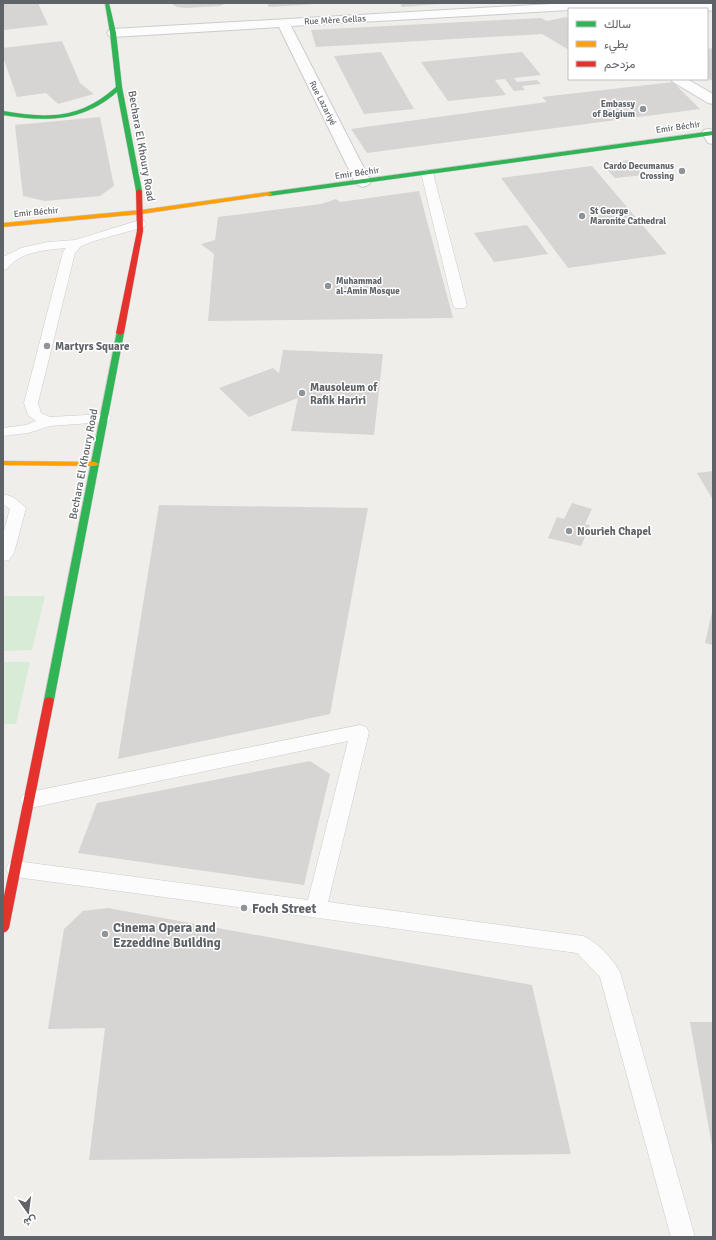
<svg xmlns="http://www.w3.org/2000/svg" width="716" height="1240" font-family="Signika,Vazirmatn,sans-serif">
  <rect width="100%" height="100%" fill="#efeeea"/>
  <!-- green -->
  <path fill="#d8ebd6" d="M3 596H45L32 650 3 651Z
    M3 662H30L16 724H3Z"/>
  <!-- building -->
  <path fill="#d6d5d3" d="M3 3H38L48 25 3 30Z
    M170 3H227L220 6 186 8 177 7Z
    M267 3H316V4L269 7Z
    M400 3H440V4L402 7Z
    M566 17 569 19V50L542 34 316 47 311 30 541 18 547 21Z
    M62 41 80 83 94 94 58 104 46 93 17 97 3 57V48Z
    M713 48V81L707 78V49Z
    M381 52 414 109 364 114 334 56Z
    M522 52 541 75 514 78 517 82 537 80 541 84 522 86 525 90 514 91 505 79 495 80 506 95 448 101 421 62Z
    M673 82 700 109 367 153 351 129 547 102 542 97Z
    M100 117 114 186 100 196 45 201 23 196 15 125Z
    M630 160 643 175 615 178 602 164Z
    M592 166 667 254 568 268 501 178Z
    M419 191 453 318 208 321 214 254 201 244 215 240 218 217 321 204 336 199 340 202Z
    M527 225 548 254 494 262 474 233Z
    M283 350 383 354 374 435 291 431 298 398 249 417 219 388 273 368 279 373Z
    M713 471V500L697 473Z
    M572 503 592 509 585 524 590 525 581 546 548 538 557 517 564 519Z
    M159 505 368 508 330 714 118 759Z
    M712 612H713V645L705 643Z
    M310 761 330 774 304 885 78 853 97 803Z
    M108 908 532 985 571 1154 89 1160 105 1028 48 1029 64 929 83 911Z
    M690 1022H713V1145L712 1146Z"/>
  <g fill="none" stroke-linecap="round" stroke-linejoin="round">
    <!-- lane casing -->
    <g stroke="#cbcccc" stroke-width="1">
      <path id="lane" d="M427 170 431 171 433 173 467 305 465 308H455L453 305 421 173 423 171Z
        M140 220 144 221 146 224 144 227 94 241 81 246 75 253 38 403 41 413 50 417 104 414 109 415 111 418 109 421 104 422 50 426 28 433 3 436V428L26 425 36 421 28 415 24 403 63 252 66 248C46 250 20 251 7 269L3 270V257L21 248 48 242 75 240Z
        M3 494 13 497 26 508 14 553 9 560 3 561V534L10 509 3 504Z
        M360 725 366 727 369 732 328 902 583 936C595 940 614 960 620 972L695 1237H671L600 977 577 953 16 877 9 875 6 869 9 863 16 861 308 900 348 741 30 808 23 805 20 800 23 795 30 792Z"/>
    </g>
    <!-- street casing -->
    <g stroke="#cbcccc" stroke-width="2">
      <path id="street" d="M569 3H713V11L707 10V9L615 8 569 9V10L291 26 371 182 368 185 363 187 358 185 355 182 279 27 113 37 109 36 107 33 109 30 113 29Z
        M671 79H687L713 94V104L708 103 673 82Z
        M709 129 713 130V144L708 143 702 133 704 130Z"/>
    </g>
    <!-- fast casing -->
    <g stroke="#cacacb" stroke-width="1">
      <path id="fast" d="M105 3H109L116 33 122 87 142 191 139 193 136 191 117 92C83 122 46 122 3 115V111C49 119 80 119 116 87L110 33Z
        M713 131V135L269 196 266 194 269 192Z
        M117 331H123L124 333 54 700 52 702H46L44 700Z"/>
    </g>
    <!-- slow casing -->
    <g stroke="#cacacb" stroke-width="1">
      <path id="slow" d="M269 192 272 194 271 195 141 214 3 227V223L141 210Z
        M3 461 95 462 99 464 95 466 3 465Z"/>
    </g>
    <!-- jam casing -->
    <g stroke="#cacacb" stroke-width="1">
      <path id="jam" d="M139 189 142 191 143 231 124 333 120 335 116 333 137 231 136 191Z
        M49 697 52 698 54 700 9 928 7 931 3 933V901L44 700 46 698Z"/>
    </g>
    <!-- lane -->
    <use href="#lane" fill="#fdfcfc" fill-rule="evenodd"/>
    <!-- street -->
    <use href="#street" fill="#fdfcfc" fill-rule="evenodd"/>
    <!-- fast -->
    <use href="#fast" fill="#30b455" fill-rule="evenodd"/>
    <!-- slow -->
    <use href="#slow" fill="#ff9f0a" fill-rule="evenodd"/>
    <!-- jam -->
    <use href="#jam" fill="#e5322d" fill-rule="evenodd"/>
  </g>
  <!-- markers -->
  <g fill="#919496" stroke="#fff" stroke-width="1.5">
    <circle cx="643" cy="109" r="4"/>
    <circle cx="682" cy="171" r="4"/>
    <circle cx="582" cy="216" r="4"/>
    <circle cx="328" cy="286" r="4"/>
    <circle cx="47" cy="346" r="4"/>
    <circle cx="302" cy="393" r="4"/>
    <circle cx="569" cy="531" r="4"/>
    <circle cx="244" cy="908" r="4"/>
    <circle cx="105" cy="934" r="4"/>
  </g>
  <g text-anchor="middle" stroke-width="3" stroke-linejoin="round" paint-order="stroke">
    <!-- far-street labels -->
    <g font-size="9" fill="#5f6368" stroke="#fff">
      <text transform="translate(335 20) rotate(-3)" y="3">Rue Mère Gellas</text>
      <text transform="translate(323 103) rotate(63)" y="3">Rue Lazariyé</text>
      <text transform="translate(678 127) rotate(-8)" y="3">Emir Béchir</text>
      <text transform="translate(357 173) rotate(-8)" y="3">Emir Béchir</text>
      <text transform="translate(36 212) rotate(-5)" y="3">Emir Béchir</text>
    </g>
    <!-- far-poi labels -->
    <g font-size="9" font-weight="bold" fill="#5f6368" stroke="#fff" text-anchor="end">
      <text x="635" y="107">Embassy<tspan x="635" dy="10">of Belgium</tspan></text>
      <text x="674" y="169">Cardo Decumanus<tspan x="674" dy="10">Crossing</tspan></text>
      <text x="590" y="214" text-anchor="start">St George<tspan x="590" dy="10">Maronite Cathedral</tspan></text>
      <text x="336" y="284" text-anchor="start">Muhammad<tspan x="336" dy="10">al-Amin Mosque</tspan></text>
    </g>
    <!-- street labels -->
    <g font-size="11" fill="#5f6368" stroke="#fff">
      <text transform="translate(142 146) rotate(80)" y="4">Bechara El Khoury Road</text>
      <text transform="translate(83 464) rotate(-79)" y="4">Bechara El Khoury Road</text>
    </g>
    <!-- poi labels -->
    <g font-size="11" font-weight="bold" fill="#5f6368" stroke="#fff" text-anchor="start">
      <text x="55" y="350">Martyrs Square</text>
      <text x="310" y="391">Mausoleum of<tspan x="310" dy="13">Rafik Hariri</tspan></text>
      <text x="577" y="535">Nourieh Chapel</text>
    </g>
    <!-- near-poi labels -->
    <g font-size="13" font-weight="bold" fill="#5f6368" stroke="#fff" text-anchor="start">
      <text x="252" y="913">Foch Street</text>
      <text x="113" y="932">Cinema Opera and<tspan x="113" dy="15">Ezzeddine Building</tspan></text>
    </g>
  </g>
  <!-- border -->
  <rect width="716" height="1240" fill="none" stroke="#5f6368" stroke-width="8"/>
  <!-- legend -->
  <rect x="568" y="8" width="140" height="72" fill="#ffffff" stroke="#bfc1c3"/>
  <rect x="576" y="21" width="20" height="6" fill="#30b455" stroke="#bfc1c3"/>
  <text x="604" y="28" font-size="12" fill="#5f6368">سالك</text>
  <rect x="576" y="41" width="20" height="6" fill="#ff9f0a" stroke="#bfc1c3"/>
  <text x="604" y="48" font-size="12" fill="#5f6368">بطيء</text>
  <rect x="576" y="61" width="20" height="6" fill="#e5322d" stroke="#bfc1c3"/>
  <text x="604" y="68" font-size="12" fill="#5f6368">مزدحم</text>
  <!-- north arrow -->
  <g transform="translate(28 1212) rotate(166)" stroke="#ffffff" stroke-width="3" paint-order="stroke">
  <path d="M0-3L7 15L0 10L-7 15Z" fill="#5f6368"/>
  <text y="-6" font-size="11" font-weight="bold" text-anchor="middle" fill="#5f6368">ش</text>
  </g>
</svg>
